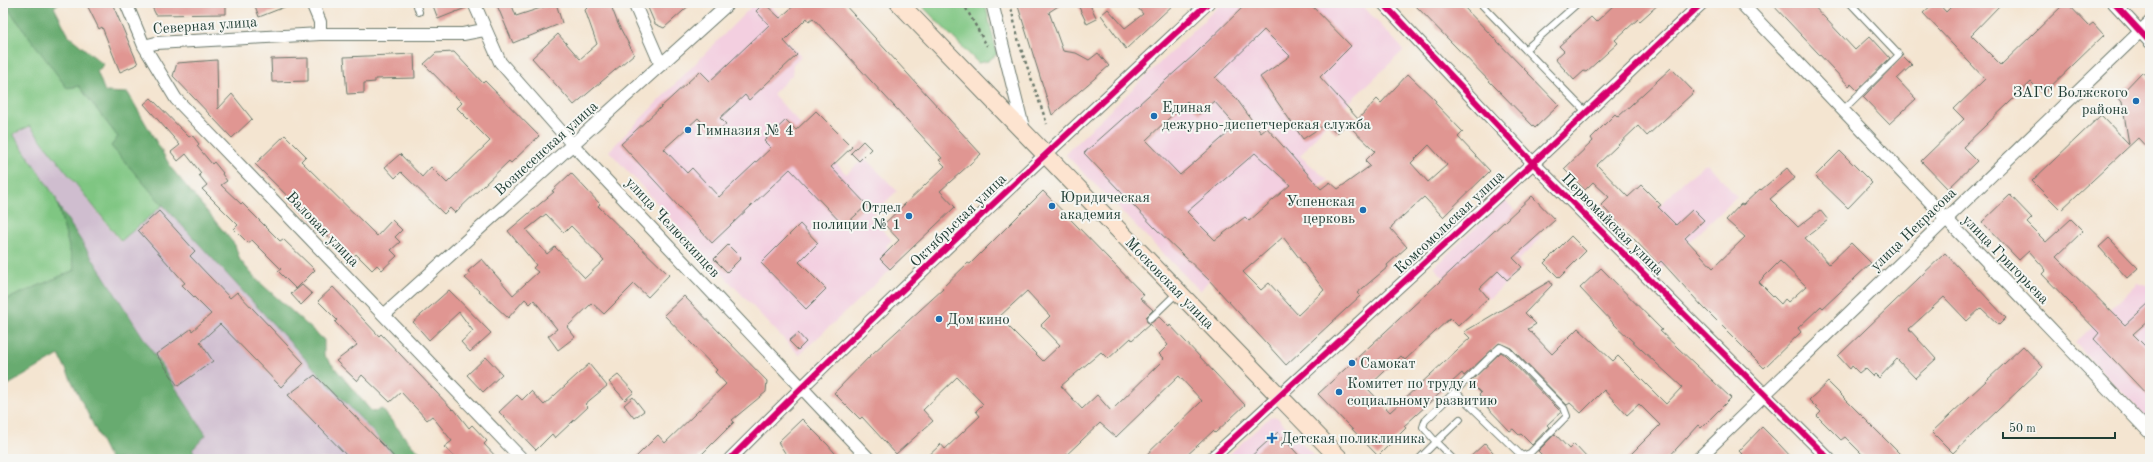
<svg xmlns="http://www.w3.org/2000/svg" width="2153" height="462" font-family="'Old Standard TT',serif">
  <rect width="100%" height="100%" fill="#f6f6f2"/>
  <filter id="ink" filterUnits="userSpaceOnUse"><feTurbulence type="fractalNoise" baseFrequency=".025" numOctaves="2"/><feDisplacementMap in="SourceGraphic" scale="8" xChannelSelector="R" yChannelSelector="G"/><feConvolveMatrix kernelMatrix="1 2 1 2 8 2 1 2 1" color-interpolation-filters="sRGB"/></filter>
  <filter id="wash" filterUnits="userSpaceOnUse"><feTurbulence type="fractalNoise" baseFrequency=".012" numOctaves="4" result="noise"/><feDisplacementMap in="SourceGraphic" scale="16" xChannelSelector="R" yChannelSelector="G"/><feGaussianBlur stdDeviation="0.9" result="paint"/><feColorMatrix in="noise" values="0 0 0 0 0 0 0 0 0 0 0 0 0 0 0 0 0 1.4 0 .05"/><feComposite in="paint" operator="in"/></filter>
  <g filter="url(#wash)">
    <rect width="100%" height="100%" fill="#f4e5d1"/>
    <!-- built -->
    <path fill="#f3cfe0" d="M755 3H769L794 31 786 40 801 56 793 64 792 75 773 94 846 174 865 158 897 191 870 217 892 240 886 246 901 260 799 355 724 276 609 151Z
      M1222 3H1360L1404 50 1327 123 1300 156 1328 180 1288 210 1209 280 1200 291 1066 155 1069 150Z
      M1707 163 1737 197 1662 268 1631 235 1684 181Z
      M1505 200 1541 238 1518 261 1523 267 1489 299 1487 296 1473 309 1434 267Z
      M2138 283 2150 287V421L2075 343Z
      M1270 417H1277L1317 459H1224Z"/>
    <!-- industrial -->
    <path fill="#cfbdcf" d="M30 126 120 241 163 205 398 459H201L192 450 206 435 58 205 56 198 13 135Z"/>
    <!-- green -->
    <path fill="#7fc682" stroke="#4f825b" d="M3 3 39 48 67 88 79 86 118 137 111 146 163 205 121 241 30 126 13 134 56 198 75 270 3 301Z
      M919 3H985L997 54 988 61 978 63Z"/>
    <!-- forest -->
    <path fill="#67ab70" stroke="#437452" d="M4 3H59L54 7 69 36 104 65 97 71 105 92 128 93 172 169 235 245 240 260 256 279 324 340V355L372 412 382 409 413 447 430 459H398L163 205 111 146 118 137 79 86 67 88Z
      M58 205 206 435 192 450 201 459H110L59 355 3 388V301L75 270Z"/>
    <g id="blocks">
      <!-- building -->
      <path fill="#e09692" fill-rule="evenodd" d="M86 3H112L138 64 120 72 102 27 99 29Z
        M150 3H226V14L156 15Z
        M254 3H292V4L259 17Z
        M432 3H467L468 7 438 19Z
        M496 3H511L516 16 556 3 562 23 513 43Z
        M583 3H610L618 24 634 54 574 105 532 58 558 34 580 59 597 44 585 10 587 8Z
        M646 3H692L664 28 655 24Z
        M764 3 780 18 797 3H843L981 154 940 191 955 207 890 269 880 259 899 240 884 224 945 166 939 160 942 158 813 18 809 21 807 18 784 41 797 55 749 100 745 95 720 118 726 124 714 134 698 118 664 149 687 173 692 168 719 197 771 148 764 141 786 120 796 130 816 111 852 147 831 167 867 205 844 226 790 169 712 243 621 144 700 71 710 81 769 25 756 11Z
        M1017 3H1063L1049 12 1063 51 1076 53 1089 60 1098 53 1109 66 1052 115Z
        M1077 3H1089L1097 19 1087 24Z
        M1134 3H1175L1126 49 1101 15 1108 9 1125 28 1143 14Z
        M1247 3H1309L1351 46 1320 77 1358 119 1377 99 1381 103 1408 74 1436 101 1435 103 1463 132 1458 137 1490 171 1443 217 1424 197 1392 226 1391 229 1407 247 1387 265 1388 267 1357 293 1360 296 1286 365 1209 280 1154 227 1084 153 1194 55ZM1264 30 1290 56 1260 77 1303 139 1327 123 1336 134 1347 124 1375 151 1365 161 1370 166 1338 189 1330 182 1321 189 1267 128 1261 133 1236 98 1215 78ZM1187 101 1199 114 1214 101 1236 126 1180 175 1146 140ZM1429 145 1447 165 1428 182 1411 163ZM1255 153 1290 185 1249 221 1245 217 1215 240 1187 212ZM1283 237 1324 290 1298 315 1269 283 1261 290 1243 272Z
        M1413 3H1460L1559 105 1535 128Z
        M1616 3H1660L1640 21 1638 19 1615 40 1618 43 1586 72 1584 71 1574 80 1555 59 1564 51 1559 46 1591 17 1596 22Z
        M1771 3H1811L1855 50 1870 36 1890 58 1857 90 1851 84 1849 86Z
        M1934 3H1938L1946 12 1955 3H2002L1971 35 2001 65 2065 3H2067L2089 26 2093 23 2104 35 2043 94 2031 82 1963 147 1977 161 1948 189 1921 161 1964 119 1954 109 1985 79 1923 13Z
        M454 52 483 83 485 81 539 136 511 163 509 161 455 213 450 208 444 214 401 172 395 178 385 167 400 154 422 177 431 167 447 183 490 141 457 108 462 103 424 64 436 53Z
        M414 54 415 78 375 79V82L364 83V93L347 94 344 57Z
        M1903 56 1912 65 1897 79 1916 99 1889 124 1863 97Z
        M308 58V81L272 82 271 59Z
        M217 60 218 109 232 94 252 119 232 138 173 76 177 63Z
        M1671 68 1694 92 1647 136 1638 126 1597 165 1628 197 1641 185 1661 205 1658 207 1676 225 1693 209 1704 220 1685 238 1713 268 1745 237 1726 220 1741 204 1743 205 1760 189 1761 190 1787 168 1795 178 1770 199 1798 227 1820 210 1828 220 1805 238 1829 264 1851 243 1871 263 1823 308 1821 306 1798 328 1801 332 1764 368 1702 306 1661 261 1658 264 1601 205 1609 197 1593 182 1585 190 1564 169 1593 141 1591 138 1615 114 1618 117ZM1780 261 1806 286 1788 302 1785 299 1781 304 1759 282Z
        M2142 72 2150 81V151L2138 138 2061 210 2032 181 2101 115 2129 144 2122 102 2118 97Z
        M151 98 189 137 192 135 199 144 197 146 212 164 214 162 223 173 222 174 227 181 221 185 241 204 242 203 280 241 283 239 315 270 296 289 278 271 281 269 252 240 248 243 234 229 238 225 202 189 207 185 199 175 201 173 186 154 178 161 171 152 180 145 144 104Z
        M285 135 306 156 301 161 377 236 392 220 402 230 395 237 400 242 391 250 397 256 382 270 377 265 372 270 356 254 351 259 255 164Z
        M863 141 871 149 859 161 851 153Z
        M1840 151 1872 183 1848 208 1815 176Z
        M571 173 600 204 598 206 669 275 648 297 634 284 604 314 592 303 567 327 575 337 558 350 548 336 557 329 534 300 530 304 525 299 508 318 465 278 470 274 468 271 482 259 513 295 538 272 533 268 536 265 508 231 554 192 552 191ZM546 214 564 233 571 226 604 260 585 278 555 247 547 254 526 230Z
        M1043 191 1144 295 1140 298 1153 310 1146 317 1147 322 1151 323 1159 317 1169 327 1170 325 1245 405 1215 433 1213 431 1183 459H1142L1202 401 1179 376 1116 437 1100 423 1062 459H925L941 444 945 449 980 416 976 411 983 404 957 377 923 410 933 421 896 454 862 417 860 419 834 393 873 353 943 289 942 288 968 263 970 264ZM1027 291 1050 316 1041 325 1060 345 1043 361 999 317ZM1150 324 1168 345 1159 354 1164 359 1111 411 1097 395 1082 409 1061 386 1101 352 1108 359 1131 338 1132 340Z
        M2010 195 2032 218 2027 223 2046 242 2071 219 2083 231 2056 257 2125 325 2150 302V319L2133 334 2150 351V398L2094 339 2099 333 2042 274 2046 270 2029 251 2019 260 1982 222Z
        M1532 196 1555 220 1513 258 1522 267 1507 280 1498 271 1480 288 1488 298 1458 326 1450 318 1405 360 1401 356 1367 388 1390 412 1470 338 1464 332 1550 281 1552 285 1525 313 1536 324 1528 329 1552 354 1578 328 1613 361 1618 356 1666 404 1682 387 1615 325 1580 288 1601 268 1662 330 1660 331 1731 398 1701 428 1698 425 1667 459H1626L1660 425 1639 404 1627 415 1604 390 1581 413 1570 403 1567 405 1511 348 1499 343 1464 376 1462 373 1404 426 1406 428 1378 456 1318 394Z
        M159 211 195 251 190 256 230 298 237 292 304 363 281 387 220 324 200 342 213 361 178 386 156 354 191 329 192 331 211 314 182 285 185 283 138 230Z
        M800 224 818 243 799 262 826 289 806 309 761 263Z
        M1571 236 1586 251 1559 278 1544 263Z
        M2109 238 2138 268 2127 278 2099 247Z
        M728 245 741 258 727 272 714 259Z
        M1945 253 2006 318 1999 325 1981 308 1967 321 1944 297 1909 329 1936 359 1915 378 1897 359 1879 378 1875 374 1873 376 1865 368 1859 373 1852 366 1850 369 1838 356Z
        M302 285 312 294 301 305 291 294Z
        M333 287 379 336 381 334 453 410 454 409 469 428 472 425 487 441 484 444 498 459H457L444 447 452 441 432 416 427 420 401 392 390 402 362 375 357 381 336 361 357 345 335 322 337 320 318 301Z
        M449 290 491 333 470 352 461 342 473 331 459 312 429 340 413 322Z
        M684 296 767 381 766 392 732 420 734 422 697 459H634L658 435 665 443 726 384 715 372 717 370 664 315Z
        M798 333 806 342 798 350 789 341Z
        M2023 346 2043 367 1953 453 1932 432Z
        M1501 352 1505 355 1561 412 1547 425 1549 427 1532 445 1521 434 1519 435 1513 429 1510 431 1484 404 1486 402 1479 395 1481 393 1470 382Z
        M486 357 502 374 483 392 467 375Z
        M589 364 607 386 585 404 588 407 555 438 552 434 536 450 499 412 517 395 522 400 531 391 544 405Z
        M315 375 382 444 396 459H350L288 395Z
        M618 375 634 392 625 400 609 382Z
        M1828 382 1905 459H1867L1845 437 1841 440 1817 416 1821 412 1809 400Z
        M633 397 644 411 634 418 624 405Z
        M802 419 828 445 840 459H789L778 442Z
        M1762 427 1779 444 1793 459H1747L1739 451Z
        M1278 432 1302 459H1248Z
        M1555 434 1569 449 1574 444 1588 459H1546L1538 451Z
        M1485 443 1499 459H1468Z"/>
    </g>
  </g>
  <g filter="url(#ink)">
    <use href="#blocks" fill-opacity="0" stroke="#6a786b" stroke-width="1"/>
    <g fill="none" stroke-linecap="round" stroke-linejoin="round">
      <!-- lane casing -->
      <g stroke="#6a786b" stroke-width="8">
        <path id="lane" d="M416 3 419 12
          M1480 3 1586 112
          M1526 49 1578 3
          M1843 110 1899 55 1850 3
          M1150 319 1178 292
          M1419 459 1436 442 1423 427 1425 421 1497 350 1500 347 1508 351 1564 408 1567 416 1530 453 1522 456 1455 391
          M1453 459 1436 442 1460 419"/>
      </g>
      <!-- street casing -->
      <g stroke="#6a786b" stroke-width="14">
        <path id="street" d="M126 3 144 46 176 99 522 459
          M312 3 320 22V34
          M474 3 500 62 573 145 869 459
          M634 3 661 65
          M992 3 1024 131
          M1383 3 1533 163 1829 459
          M1741 3 2150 433
          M2114 3 2150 42
          M144 46 156 43 320 34H463L484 30
          M384 315 729 3
          M730 459C885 303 1047 153 1208 3
          M1211 459 1533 163 1702 3
          M1698 459 2150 22"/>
      </g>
      <!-- secondary casing -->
      <g stroke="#6a786b" stroke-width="19">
        <path id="secondary" d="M899 3 1340 459"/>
      </g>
      <!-- path -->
      <path stroke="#6a786b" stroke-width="2.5" stroke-dasharray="3 3" stroke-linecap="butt" d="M963 3 987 46
        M1010 3 1019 43 1047 124"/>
      <!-- lane -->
      <use href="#lane" stroke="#fff" stroke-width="6"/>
      <!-- street -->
      <use href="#street" stroke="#fff" stroke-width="12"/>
      <!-- secondary -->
      <use href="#secondary" stroke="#fde4d0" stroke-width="17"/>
      <!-- cycleway casing -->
      <g stroke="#f6f6f2" stroke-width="8">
        <path id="cycleway" d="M1383 3 1533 163 1829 459
          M2114 3 2150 42
          M730 459C885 303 1047 153 1208 3
          M1211 459 1533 163 1702 3"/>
      </g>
      <!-- cycleway -->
      <use href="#cycleway" stroke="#d6006c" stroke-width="6"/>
    </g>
  </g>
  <!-- markers -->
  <g fill="#1f6fb2" stroke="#f6f6f2" stroke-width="1.5">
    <circle cx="2136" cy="101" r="4"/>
    <circle cx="1154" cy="116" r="4"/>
    <circle cx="688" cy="130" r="4"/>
    <circle cx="1052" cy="206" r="4"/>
    <circle cx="1363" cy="210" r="4"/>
    <circle cx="909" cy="216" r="4"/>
    <circle cx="939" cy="319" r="4"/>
    <circle cx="1352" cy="363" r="4"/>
    <circle cx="1339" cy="392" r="4"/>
    <path d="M1270 432h4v4h4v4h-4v4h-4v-4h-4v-4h4z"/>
  </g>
  <g text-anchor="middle" stroke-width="4" stroke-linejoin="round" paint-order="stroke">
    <!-- street labels -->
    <g font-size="15" fill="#1f3d34" stroke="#f6f6f2">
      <text transform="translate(205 25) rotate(-4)" y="5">Северная улица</text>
      <text transform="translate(546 148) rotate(-42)" y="5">Вознесенская улица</text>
      <text transform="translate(958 220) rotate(-44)" y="5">Октябрьская улица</text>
      <text transform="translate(1449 222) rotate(-43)" y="5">Комсомольская улица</text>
      <text transform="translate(1613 224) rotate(45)" y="5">Первомайская улица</text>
      <text transform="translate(673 227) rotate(47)" y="5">улица Челюскинцев</text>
      <text transform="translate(323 229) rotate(46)" y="5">Валовая улица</text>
      <text transform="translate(1913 229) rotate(-44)" y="5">улица Некрасова</text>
      <text transform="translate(2006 259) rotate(46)" y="5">улица Григорьева</text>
      <text transform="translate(1170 283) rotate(46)" y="5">Московская улица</text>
    </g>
    <!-- poi labels -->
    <g font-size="15" fill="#1f3d34" stroke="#f6f6f2" text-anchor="start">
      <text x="2128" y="97" text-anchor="end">ЗАГС Волжского<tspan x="2128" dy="17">района</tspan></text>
      <text x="1162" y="112">Единая<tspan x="1162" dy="17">дежурно-диспетчерская служба</tspan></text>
      <text x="696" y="135">Гимназия № 4</text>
      <text x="1060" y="202">Юридическая<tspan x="1060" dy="17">академия</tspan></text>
      <text x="1355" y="206" text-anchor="end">Успенская<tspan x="1355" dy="17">церковь</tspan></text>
      <text x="901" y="212" text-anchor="end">Отдел<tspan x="901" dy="17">полиции № 1</tspan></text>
      <text x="947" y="324">Дом кино</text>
      <text x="1360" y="368">Самокат</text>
      <text x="1347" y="388">Комитет по труду и<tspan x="1347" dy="17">социальному развитию</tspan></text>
      <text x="1281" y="443">Детская поликлиника</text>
    </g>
  </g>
  <!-- margin -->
  <rect width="2153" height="462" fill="none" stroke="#f6f6f2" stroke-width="16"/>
  <!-- scale -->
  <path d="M2003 432v6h112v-6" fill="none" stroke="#1f3d34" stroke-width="2"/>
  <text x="2009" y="432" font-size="12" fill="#1f3d34" stroke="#f6f6f2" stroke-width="3" paint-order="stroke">50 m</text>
</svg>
